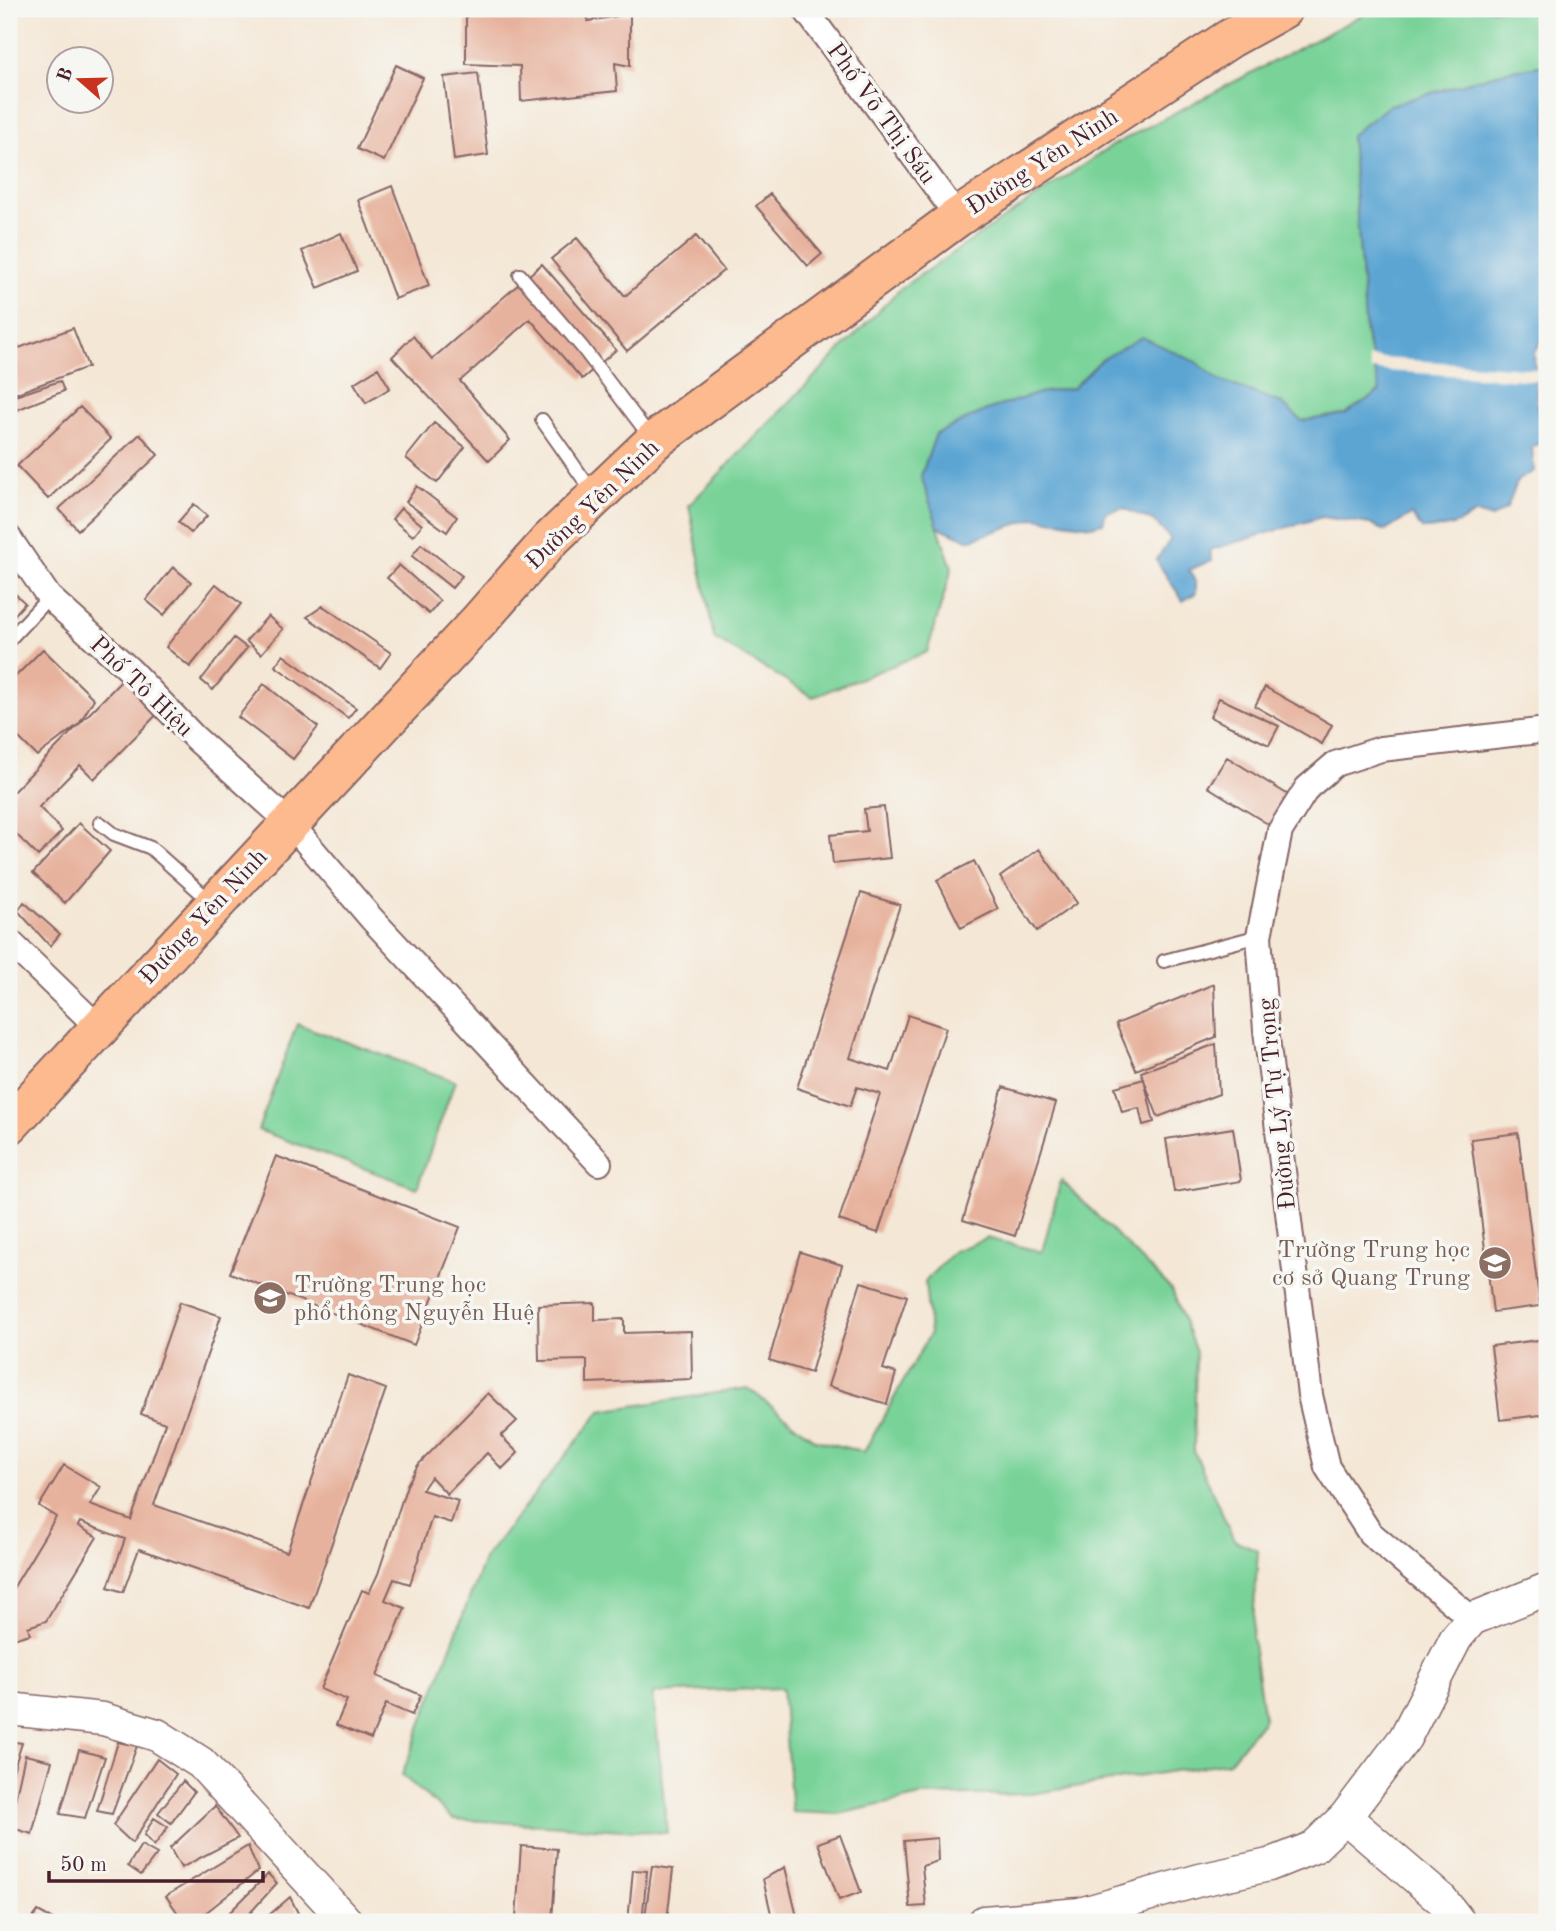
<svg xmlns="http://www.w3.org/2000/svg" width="1556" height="1931" font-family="'Old Standard TT',serif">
  <rect width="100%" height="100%" fill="#f6f6f2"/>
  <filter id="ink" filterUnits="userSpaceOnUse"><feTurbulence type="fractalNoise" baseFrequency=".0143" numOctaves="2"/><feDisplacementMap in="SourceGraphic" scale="14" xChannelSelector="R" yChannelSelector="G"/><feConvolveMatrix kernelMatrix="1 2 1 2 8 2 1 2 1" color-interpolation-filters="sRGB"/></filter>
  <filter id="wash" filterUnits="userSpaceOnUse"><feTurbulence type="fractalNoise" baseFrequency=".00686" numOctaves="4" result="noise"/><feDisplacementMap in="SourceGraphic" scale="28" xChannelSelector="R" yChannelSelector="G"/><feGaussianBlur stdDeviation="1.57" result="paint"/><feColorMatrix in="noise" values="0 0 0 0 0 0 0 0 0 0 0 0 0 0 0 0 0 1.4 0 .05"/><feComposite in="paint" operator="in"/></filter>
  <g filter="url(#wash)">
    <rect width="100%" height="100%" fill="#f4e7d5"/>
    <!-- green -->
    <path fill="#79d399" stroke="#627962" stroke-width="2" d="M1374 9H1547V65L1507 71 1351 136 1366 335 1381 391 1345 414 1302 421 1281 403 1219 380 1196 362 1101 360 1073 388 1039 393 987 410 936 434 921 476 952 568 927 652 813 697 714 638 689 505 901 288 1113 145Z
      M297 1024 455 1081 417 1188 258 1130Z
      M1061 1180 1172 1290 1196 1352 1194 1451 1234 1540 1258 1550 1252 1638 1264 1719 1229 1762 1031 1794 921 1796 839 1814 792 1812 782 1688 653 1693 667 1833 453 1819 402 1775 485 1557 601 1411 748 1388 815 1440 864 1452 930 1334 925 1281 954 1251 987 1238 1042 1252Z"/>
    <!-- water -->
    <path fill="#5ba5d3" stroke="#52627f" stroke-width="2" d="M1547 65V332L1534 353 1537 404 1545 440 1532 447 1534 471 1518 480 1507 508 1492 518 1476 513C1458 526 1445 528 1423 529L1411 515 1385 531 1370 524 1322 517 1210 550 1212 560 1189 570 1196 583V593L1183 601 1156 560 1171 539 1154 521 1123 508 1106 512 1103 523 1092 526 1035 518 969 540 938 527 921 476 936 434 987 410 1039 393 1073 388 1101 360 1142 337 1196 362 1219 380 1281 403 1302 421 1345 414 1380 391 1366 335 1351 135 1390 105 1507 71Z"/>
    <!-- pier -->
    <path fill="#f4e7d5" d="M1368 357 1538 369 1539 381 1371 370Z"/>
    <g id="blocks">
      <!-- building -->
      <path fill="#e7b29d" d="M466 9H587L588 21 630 14V66L615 63 617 91 521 101 520 66 466 64Z
        M396 65 423 78 384 161 357 149Z
        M478 73 488 155 454 160 444 77Z
        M392 186 429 286 395 299 358 200Z
        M770 194 822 254 808 266 756 206Z
        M341 233 357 271 318 288 302 251Z
        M696 236 724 270 627 351 551 259 577 238 625 296Z
        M542 264 616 350 582 379 530 319 460 381 510 440 489 461 392 357 413 336 432 359Z
        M11 326 19 348 73 328 88 367 9 396Z
        M378 368 390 388 366 403 354 383Z
        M60 381 64 391 9 413V398Z
        M80 407 111 439 48 499 17 466Z
        M434 423 465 447 437 483 406 458Z
        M140 434 158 455 78 530 59 509Z
        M417 486 457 517 447 532 406 502Z
        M194 504 207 516 191 533 178 522Z
        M401 508 422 525 413 536 392 519Z
        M421 544 462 576 452 588 412 556Z
        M399 565 440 601 429 614 387 578Z
        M173 567 191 582 164 615 146 600Z
        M216 584 241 604 190 667 166 647Z
        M9 588 25 603 9 621Z
        M323 606 391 653 380 668 307 617Z
        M268 616 283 629 261 654 246 641Z
        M234 638 247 648 213 690 201 680Z
        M43 649 94 699 79 724 37 756 9 728V683Z
        M283 655 356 708 348 718 275 666Z
        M131 671 166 705 94 779 80 765 39 807 62 831 38 856 9 827V796Z
        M264 684 318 727 293 759 238 717Z
        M1265 687 1332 725 1322 744 1255 706Z
        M1219 698 1279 726 1269 745 1210 717Z
        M1227 757 1290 796 1271 826 1208 787Z
        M884 807 890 858 833 864 830 835 867 831 864 809Z
        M79 823 110 851 65 903 33 873Z
        M1039 849 1077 903 1037 931 1000 877Z
        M974 861 998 909 961 928 937 880Z
        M861 893 900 905 850 1058 890 1071 908 1015 946 1028 878 1233 839 1220 880 1094 857 1087 850 1106 797 1088Z
        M24 902 60 934 50 946 18 911Z
        M1214 984 1216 1037 1136 1070 1116 1024Z
        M1216 1044 1219 1094 1158 1117 1141 1072Z
        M1144 1079 1154 1122 1143 1125 1139 1108 1122 1112 1115 1087Z
        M1003 1087 1056 1103 1015 1236 963 1220Z
        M1233 1128 1241 1181 1174 1192 1166 1139Z
        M1518 1133 1540 1306 1493 1312 1471 1139Z
        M276 1156 460 1227 414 1345 230 1273Z
        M800 1252 842 1265 811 1373 769 1360Z
        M861 1282 907 1296 883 1369 896 1373 887 1404 828 1386Z
        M180 1302 221 1316 154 1505 287 1552 348 1375 386 1389 309 1608 139 1549 123 1592 108 1587 125 1539 80 1522 78 1526 97 1537 46 1621 28 1627 30 1634 9 1640V1595L56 1517 39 1506 64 1465 101 1487 90 1505 131 1520 165 1423 141 1414Z
        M595 1303V1320L624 1319V1333L691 1331 692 1379 587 1383V1360L539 1361 538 1305Z
        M1547 1339V1414L1500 1420 1491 1346Z
        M488 1393 517 1421 501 1436 518 1453 502 1469 487 1453 447 1494 431 1477 422 1490 458 1501 451 1523 432 1517 410 1584 394 1579 385 1600 405 1608 377 1676 421 1695 412 1715 386 1704 371 1739 336 1725 347 1700 320 1689 362 1590 369 1593 378 1574 407 1485 418 1465Z
        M9 1741 22 1743 9 1784Z
        M118 1742 137 1746 112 1814 97 1811Z
        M79 1750 105 1757 85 1818 60 1814Z
        M25 1755 52 1761 32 1834 9 1827Z
        M157 1759 176 1774 132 1843 113 1825Z
        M183 1781 194 1792 171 1823 158 1813Z
        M215 1806 238 1838 181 1868 170 1848Z
        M154 1818 168 1827 154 1846 144 1835Z
        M840 1835 861 1892 839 1900 818 1843Z
        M937 1838 938 1861 922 1866 926 1906 910 1907 904 1841Z
        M141 1845 157 1854 141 1875 128 1866Z
        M248 1846 258 1871 194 1922H184L166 1896Z
        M521 1846 557 1849 552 1921 516 1918Z
        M652 1866 673 1869 667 1920 645 1917Z
        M785 1867 798 1921 773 1922 763 1879Z
        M633 1870 647 1871 642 1922H628Z
        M268 1874 277 1883 242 1922H220Z
        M290 1897 298 1913 287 1922H261Z
        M38 1911 58 1922H30Z"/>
    </g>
  </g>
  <g filter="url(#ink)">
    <use href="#blocks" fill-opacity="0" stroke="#866566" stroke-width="2"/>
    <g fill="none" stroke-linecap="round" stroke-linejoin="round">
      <!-- service casing -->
      <g stroke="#866566" stroke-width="16">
        <path id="service" d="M520 275 582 347 651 438
          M542 420 594 494
          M9 640 49 597
          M100 823 114 834 151 848 210 901
          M1164 961 1259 936"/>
      </g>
      <!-- minor casing -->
      <g stroke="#866566" stroke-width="28">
        <path id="minor" d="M805 9 958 217
          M9 538 49 597 131 671 194 737 289 822 371 918 599 1163
          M9 941 99 1028
          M1472 1619 1370 1533 1327 1467 1310 1395 1266 1030 1259 936 1280 831 1307 788 1335 764 1381 749 1547 730"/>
      </g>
      <!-- tertiary casing -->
      <g stroke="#866566" stroke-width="35">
        <path id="tertiary" d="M9 1709 103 1719 157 1735 201 1763 347 1922
          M1345 1817 1442 1900 1459 1922
          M984 1922 1080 1914 1200 1880 1269 1865 1314 1847 1345 1817 1405 1738 1456 1638 1472 1619 1547 1589"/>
      </g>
      <!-- primary casing -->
      <g stroke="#866566" stroke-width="42">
        <path id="primary" d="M9 1125 479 621 549 541 654 441 958 217 1229 39 1283 9"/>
      </g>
      <!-- service -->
      <use href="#service" stroke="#fff" stroke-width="12"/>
      <!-- minor -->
      <use href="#minor" stroke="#fff" stroke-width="24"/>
      <!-- tertiary -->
      <use href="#tertiary" stroke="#fff" stroke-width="32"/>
      <!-- primary -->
      <use href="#primary" stroke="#fcba8e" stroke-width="38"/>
    </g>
  </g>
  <!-- icons -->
  <defs>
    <g id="school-disc" transform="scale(1.75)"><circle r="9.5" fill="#8d6e63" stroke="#f6f6f2"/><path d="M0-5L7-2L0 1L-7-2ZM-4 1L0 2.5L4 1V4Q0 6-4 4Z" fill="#fff"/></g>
  </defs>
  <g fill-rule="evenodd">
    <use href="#school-disc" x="1495" y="1263"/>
    <use href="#school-disc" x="270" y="1298"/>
  </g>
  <g text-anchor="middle" stroke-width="7" stroke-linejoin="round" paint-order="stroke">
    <!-- street labels -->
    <g font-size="24" fill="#4a1f2b" stroke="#f6f6f2">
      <text transform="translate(882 113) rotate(54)" y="8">Phố Võ Thị Sáu</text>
      <text transform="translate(1042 161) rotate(-33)" y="8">Đường Yên Ninh</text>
      <text transform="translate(592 504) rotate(-44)" y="8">Đường Yên Ninh</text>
      <text transform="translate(142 686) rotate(44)" y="8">Phố Tô Hiệu</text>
      <text transform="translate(203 916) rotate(-47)" y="8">Đường Yên Ninh</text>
      <text transform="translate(1276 1104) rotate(-96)" y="8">Đường Lý Tự Trọng</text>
    </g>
    <!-- education labels -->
    <g font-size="24" fill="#785e54" stroke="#f6f6f2" text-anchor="end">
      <text x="1470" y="1257">Trường Trung học<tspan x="1470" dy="28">cơ sở Quang Trung</tspan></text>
      <text x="294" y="1292" text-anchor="start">Trường Trung học<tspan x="294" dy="28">phổ thông Nguyễn Huệ</tspan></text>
    </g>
  </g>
  <!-- margin -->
  <rect width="1556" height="1931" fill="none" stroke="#f6f6f2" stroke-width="35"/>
  <!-- north arrow -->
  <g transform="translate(80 80) rotate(290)"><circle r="33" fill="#f6f6f2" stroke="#b1a0a2" stroke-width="2"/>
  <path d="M0-5L12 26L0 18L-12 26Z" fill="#c8321e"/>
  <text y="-10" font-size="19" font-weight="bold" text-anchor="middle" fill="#4a1f2b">B</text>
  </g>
  <!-- scale -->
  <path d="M49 1871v10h214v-10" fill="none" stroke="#4a1f2b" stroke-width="3.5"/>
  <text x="60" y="1871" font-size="21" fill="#4a1f2b" stroke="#f6f6f2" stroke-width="5" paint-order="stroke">50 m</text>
</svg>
